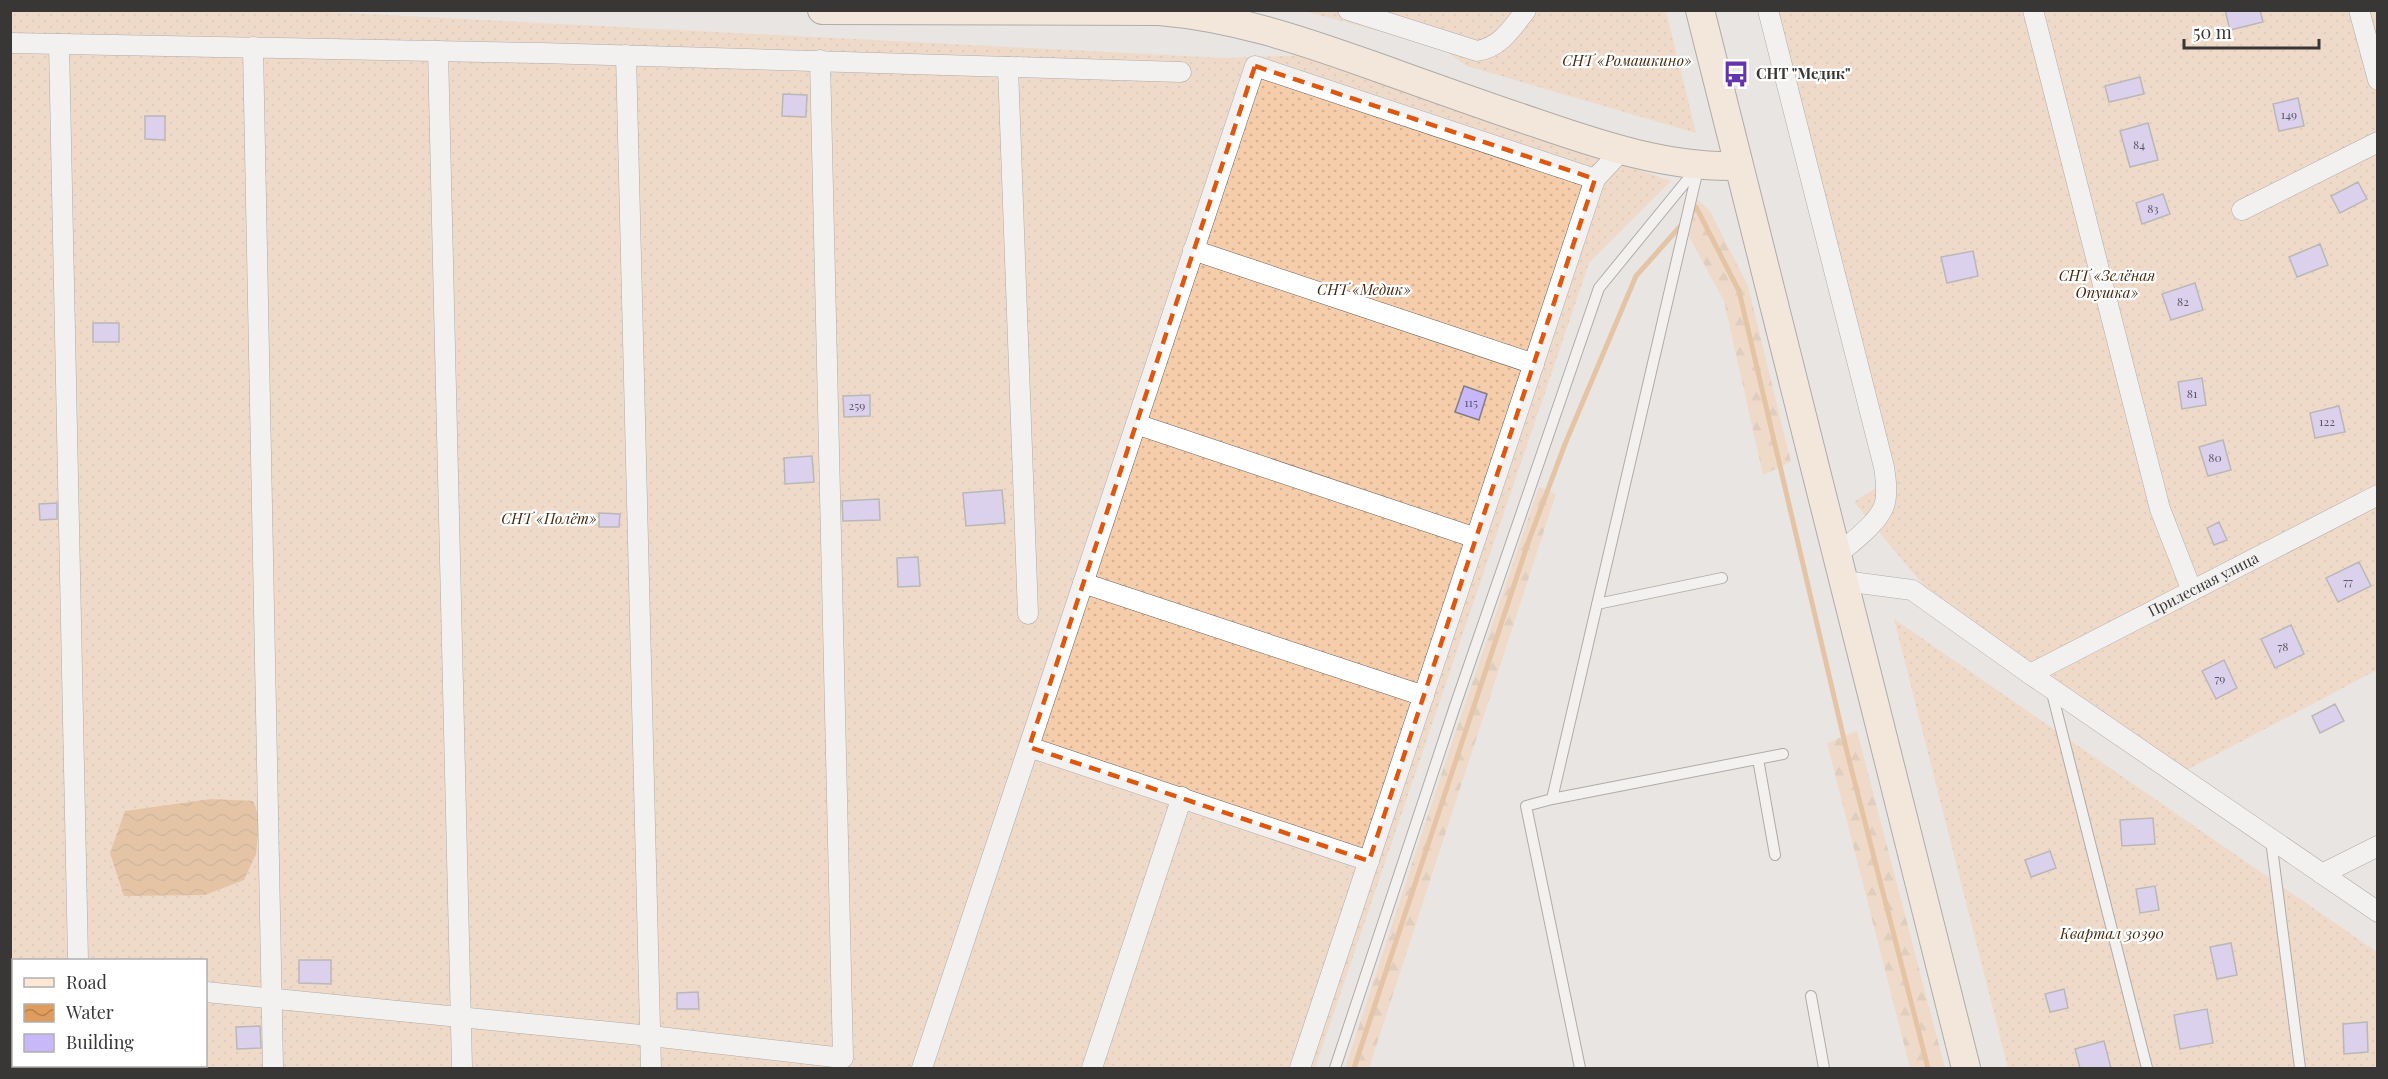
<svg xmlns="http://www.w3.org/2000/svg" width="2388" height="1079" font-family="'Playfair Display',serif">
  <defs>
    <pattern id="forest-firs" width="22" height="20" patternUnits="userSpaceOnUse" patternTransform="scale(1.5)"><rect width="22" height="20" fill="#f5cdaa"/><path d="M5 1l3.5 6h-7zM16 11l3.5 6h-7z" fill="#d3b193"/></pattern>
    <pattern id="garden-dots" width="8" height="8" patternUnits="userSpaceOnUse" patternTransform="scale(1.5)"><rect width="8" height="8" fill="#f5cdaa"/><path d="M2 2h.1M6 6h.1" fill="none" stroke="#d3b193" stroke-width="1.8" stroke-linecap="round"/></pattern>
    <pattern id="water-waves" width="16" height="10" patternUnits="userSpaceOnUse" patternTransform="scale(1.5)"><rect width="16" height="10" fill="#e09c5c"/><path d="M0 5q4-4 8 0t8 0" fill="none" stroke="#b7804d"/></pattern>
  </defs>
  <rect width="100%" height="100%" fill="#e9e5e2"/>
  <!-- forest -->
  <path fill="url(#forest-firs)" d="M1692 195 1710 211 1748 286 1791 462 1763 475 1724 301 1680 220Z
    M1539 487 1556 494 1369 1068H1345L1450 748Z
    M1857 731 1945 1068H1910L1827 743Z"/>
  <!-- garden -->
  <path fill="url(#garden-dots)" fill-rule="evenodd" d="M10 11H308L1224 58 1312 55 1671 181 1589 263 1315 1068H11ZM14 960H206V1066H14Z
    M1304 11H1666L1696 133 1467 66 1440 47Z
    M1758 11H2377V670L2187 770 1930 593 1854 502 1879 486Z
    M1894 619 2377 952V1068H2008Z"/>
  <!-- water -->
  <path fill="url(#water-waves)" d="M211 799 253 801 260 819 256 854 244 880 205 895 124 896 110 853 125 811Z"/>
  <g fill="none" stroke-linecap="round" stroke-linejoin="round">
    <!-- stream -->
    <path stroke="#e09c5c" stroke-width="5" d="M1690 215 1696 207 1739 291 1847 752 1928 1068
      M1354 1068 1529 540 1565 444 1636 276 1684 222"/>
  </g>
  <!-- building -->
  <path fill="#c9b8f9" stroke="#807f83" stroke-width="1.5" d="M2225 10H2260L2263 22 2230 30Z
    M2140 77 2144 94 2109 102 2105 86Z
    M783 94 807 95 806 117 782 116Z
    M2298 98 2304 126 2279 131 2273 104Z
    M145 116H165V140L145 139Z
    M2148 123 2158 160 2130 167 2120 131Z
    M2358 182 2367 199 2340 213 2331 196Z
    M2163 194 2170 214 2142 224 2136 203Z
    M2320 244 2328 265 2297 277 2289 257Z
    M1973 251 1978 276 1947 283 1941 257Z
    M2195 283 2203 310 2171 320 2162 294Z
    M93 323H119V342H93Z
    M2202 378 2206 405 2182 409 2178 382Z
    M1464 386 1487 394 1479 420 1455 412Z
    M870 395V416L844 417 843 396Z
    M2339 406 2345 432 2315 438 2310 413Z
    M2223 440 2231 470 2208 476 2199 447Z
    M812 456 814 482 785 484 784 458Z
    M1002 490 1005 523 966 526 963 493Z
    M879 499 880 520 843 521 842 501Z
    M57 503V519L40 520 39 504Z
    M599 513 620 514 619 527H599Z
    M2219 522 2227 540 2214 545 2207 528Z
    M918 557 920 586 898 587 897 558Z
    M2359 562 2371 586 2338 602 2326 578Z
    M2291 625 2304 654 2275 668 2261 639Z
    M2224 660 2237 688 2216 699 2202 671Z
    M2335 704 2344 721 2320 733 2312 716Z
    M2153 818 2155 844 2122 846 2120 820Z
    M2050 851 2056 868 2031 877 2025 860Z
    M2155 886 2159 910 2140 913 2136 889Z
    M2231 943 2237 975 2217 979 2210 947Z
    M299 960H331V984L299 983Z
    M2064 989 2068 1008 2050 1012 2045 994Z
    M698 992 699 1009H677V993Z
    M2207 1009 2213 1043 2180 1049 2174 1015Z
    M2367 1022 2368 1052 2344 1054 2343 1024Z
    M260 1026 261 1048 237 1049 236 1027Z
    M2104 1041 2111 1068H2080L2075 1049Z"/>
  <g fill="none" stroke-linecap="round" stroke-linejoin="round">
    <!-- lane casing -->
    <g stroke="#686461" stroke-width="12">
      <path id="lane" d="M1597 604 1722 578
        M2051 689 2147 1068
        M1758 759 1775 855
        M1552 799 1783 754
        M2271 840 2300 1068
        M1811 996 1824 1068
        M1335 1068 1455 706 1599 288 1697 168
        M1580 1068 1526 806 1552 799 1698 169"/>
    </g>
    <!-- street casing -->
    <g stroke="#686461" stroke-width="21">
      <g id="street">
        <path d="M1348 10 1477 51C1501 47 1512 28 1526 10"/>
        <path d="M1768 10 1884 467C1886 480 1888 494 1884 506 1878 523 1851 543 1837 555"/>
        <path d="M2033 10 2160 509 2192 591"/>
        <path d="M2359 10 2378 80"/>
        <path d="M10 43 541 53 1181 72"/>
        <path d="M59 44 78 960"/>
        <path d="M253 47 273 1068"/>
        <path d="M438 51 462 1068"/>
        <path d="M626 55 651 1068"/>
        <path d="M1008 67 1028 614"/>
        <path d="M2242 210 2378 142"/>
        <path d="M1193 250 1534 364"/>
        <path d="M1136 424 1476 538"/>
        <path d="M1844 581 1912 590 2030 674 2378 912"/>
        <path d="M1083 583 1424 696"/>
        <path id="s1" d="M2030 674 2378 495"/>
        <path d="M1029 747 1369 861"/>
        <path d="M2322 874 2378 846"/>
        <path d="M10 972 14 973"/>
        <path d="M206 992 651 1036 843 1058 820 60"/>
        <path d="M81 1066V1068"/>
        <path d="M922 1068 1255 66 1595 179"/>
        <path d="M1092 1068 1182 797"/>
        <path d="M1300 1068 1595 179 1622 150"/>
      </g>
    </g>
    <!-- secondary casing -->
    <g stroke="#686461" stroke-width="30">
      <path id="secondary" d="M822 10 1159 11C1233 17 1301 40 1371 65 1427 85 1482 105 1539 124 1603 146 1670 168 1738 166
        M1700 10 1966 1068"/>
    </g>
    <!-- lane -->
    <use href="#lane" stroke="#fff" stroke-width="10"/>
    <!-- street -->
    <use href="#street" stroke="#fff" stroke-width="20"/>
    <!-- secondary -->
    <use href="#secondary" stroke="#fee8d5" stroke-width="28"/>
  </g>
  <!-- marked area -->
  <path d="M0 0H2388V1079H0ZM1255 66 1595 179 1369 861 1029 747Z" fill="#e9e5e2" fill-opacity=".55" fill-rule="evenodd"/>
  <path fill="none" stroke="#df570e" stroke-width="4.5" stroke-dasharray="12 8" stroke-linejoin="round" d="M1255 66 1595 179 1369 861 1029 747Z"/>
  <!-- icons -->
  <defs>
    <g id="bus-bare" transform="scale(2.07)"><path d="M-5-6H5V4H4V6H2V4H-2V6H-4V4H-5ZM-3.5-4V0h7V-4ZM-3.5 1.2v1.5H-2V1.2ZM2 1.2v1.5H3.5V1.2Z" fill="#6334ac" stroke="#fff" stroke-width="2.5" paint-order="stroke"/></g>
  </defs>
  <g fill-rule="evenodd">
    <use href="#bus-bare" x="1736" y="74"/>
  </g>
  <g text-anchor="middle" stroke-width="4.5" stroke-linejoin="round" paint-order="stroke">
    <!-- number labels -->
    <g font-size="12" fill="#5c5766">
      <text x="2289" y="119">149</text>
      <text x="2139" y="149">84</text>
      <text x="2153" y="213">83</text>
      <text x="2183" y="306">82</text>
      <text x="2192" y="398">81</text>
      <text x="1471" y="407">115</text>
      <text x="857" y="410">259</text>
      <text x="2327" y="426">122</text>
      <text x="2215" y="462">80</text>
      <text x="2348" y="586">77</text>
      <text x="2283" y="651">78</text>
      <text x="2220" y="683">79</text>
    </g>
    <!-- park labels -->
    <g font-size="15" font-style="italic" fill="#43280c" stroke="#fff">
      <text x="1627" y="66">СНТ «Ромашкино»</text>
      <text x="2107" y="281">СНТ «Зелёная<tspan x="2107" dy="17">Опушка»</tspan></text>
      <text x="1364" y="295">СНТ «Медик»</text>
      <text x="549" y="524">СНТ «Полёт»</text>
      <text x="2112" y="939">Квартал 30390</text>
    </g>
    <!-- poi labels -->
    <g font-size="15" font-weight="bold" fill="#383735" stroke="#fff" text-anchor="start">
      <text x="1756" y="79">СНТ "Медик"</text>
    </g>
    <!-- street labels -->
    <g font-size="15" fill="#383735" stroke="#fff">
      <text dy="5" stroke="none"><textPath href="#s1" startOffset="195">Прилесная улица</textPath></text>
    </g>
  </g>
  <!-- border -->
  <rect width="2388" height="1079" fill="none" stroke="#383735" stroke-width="24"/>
  <!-- legend -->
  <rect x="12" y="959" width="195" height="108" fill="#ffffff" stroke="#afafae" stroke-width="1.5"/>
  <rect x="24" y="978" width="30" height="9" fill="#fee8d5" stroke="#afafae" stroke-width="1.5"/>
  <text x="66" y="989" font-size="18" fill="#383735">Road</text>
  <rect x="24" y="1004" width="30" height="18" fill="url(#water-waves)" stroke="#afafae" stroke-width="1.5"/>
  <text x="66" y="1019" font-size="18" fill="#383735">Water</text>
  <rect x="24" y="1034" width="30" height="18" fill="#c9b8f9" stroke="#afafae" stroke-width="1.5"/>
  <text x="66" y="1049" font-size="18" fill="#383735">Building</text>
  <!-- scale -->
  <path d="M2184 39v9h135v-9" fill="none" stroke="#383735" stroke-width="3"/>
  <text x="2193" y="39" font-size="18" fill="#383735" stroke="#ffffff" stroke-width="4.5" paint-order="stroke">50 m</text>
</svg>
